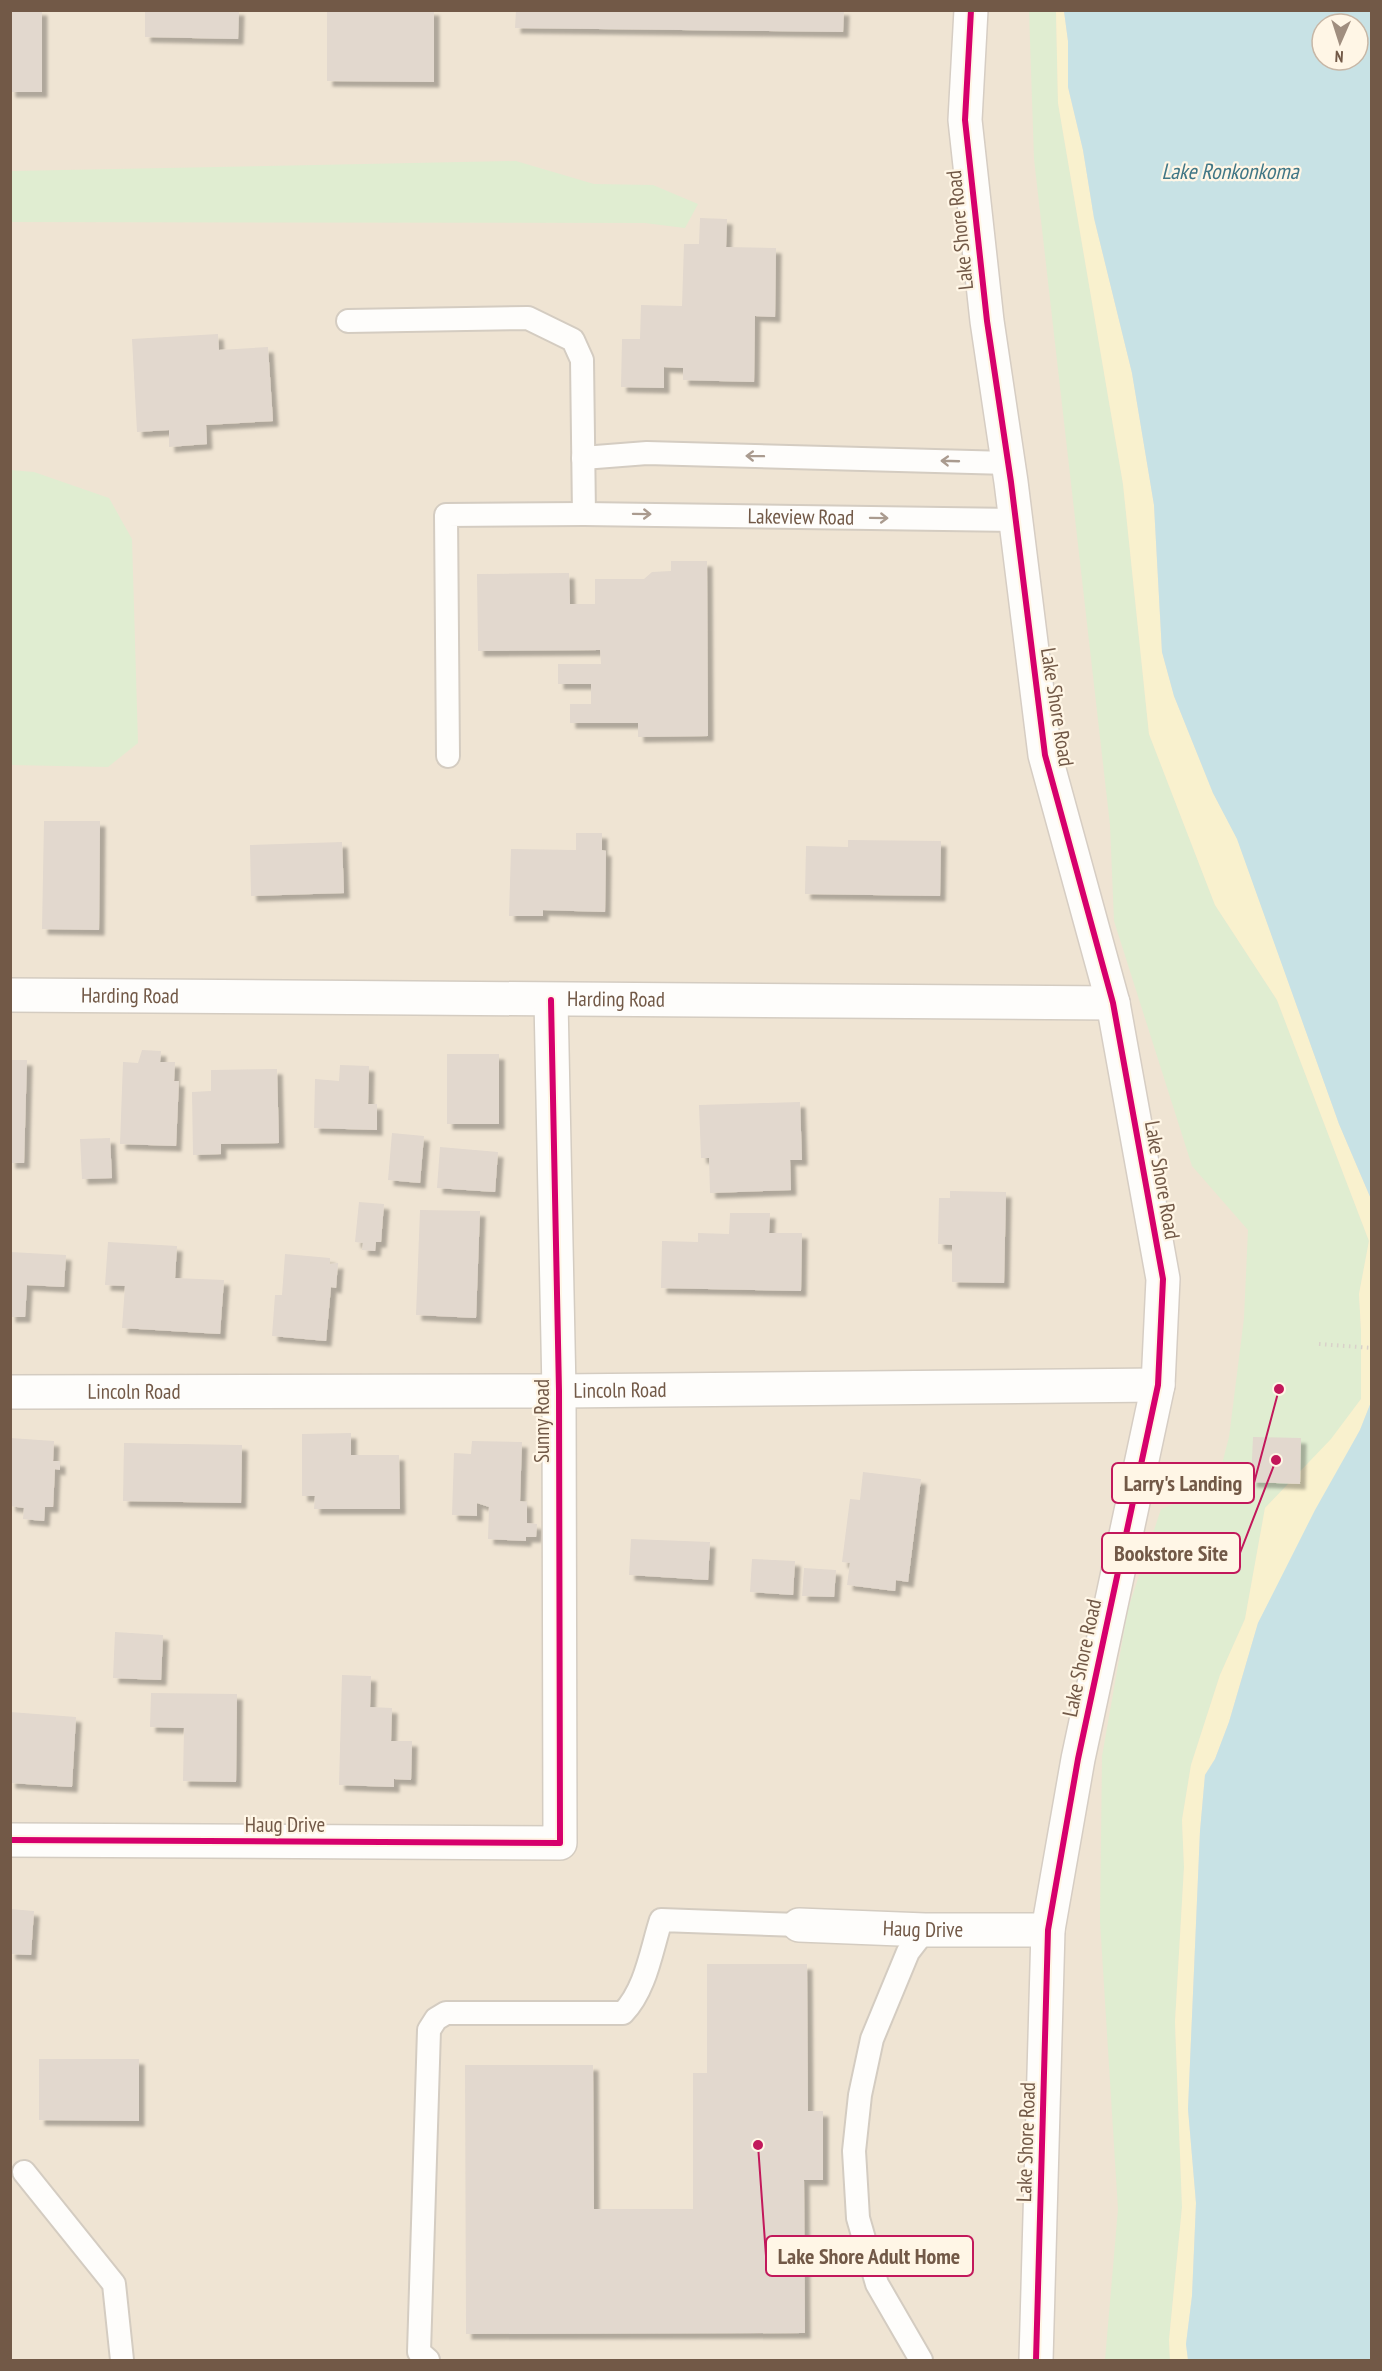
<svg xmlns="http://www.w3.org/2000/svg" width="1382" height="2371" font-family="'PT Sans Narrow',sans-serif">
  <defs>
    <filter id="shadow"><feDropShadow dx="5.5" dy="5.5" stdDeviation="1.5" flood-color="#0004"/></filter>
  </defs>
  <rect width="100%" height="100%" fill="#f6f1e6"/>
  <!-- residential -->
  <path fill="#efe4d3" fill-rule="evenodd" d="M11 11H1371V2360H11ZM1322 24H1358V60H1322Z"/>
  <!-- green -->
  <path fill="#e0edd1" d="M1029 11H1056L1058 103 1123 484 1149 734 1215 905 1277 1000 1369 1241 1359 1294 1361 1330V1399L1332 1439 1265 1508 1245 1619 1220 1675 1191 1765 1182 1820 1184 1867 1175 2022 1182 2207 1169 2340 1170 2360H1105L1118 2209 1100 1921 1102 1756 1128 1609 1161 1509 1216 1487 1229 1437 1244 1318 1248 1230 1192 1166 1114 921 1110 825 1034 159Z
    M516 161 594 184 653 185 698 204 685 228 645 223 11 222V171Z
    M11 470 34 472 109 498 132 539 138 743 108 767 11 765Z"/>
  <!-- sand -->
  <path fill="#f9f1ce" d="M1056 11H1064L1068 41V87L1083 150 1094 218 1132 373 1154 505 1162 652 1174 696 1213 793 1237 838 1339 1124 1371 1199V1402L1360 1430 1258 1623 1229 1722 1215 1759 1205 1775 1200 1831 1188 2109 1196 2203 1192 2296 1186 2344 1188 2360H1170L1169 2340 1182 2207 1175 2022 1184 1867 1182 1820 1191 1765 1220 1675 1245 1619 1265 1508 1331 1439 1361 1399V1330L1359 1294 1369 1241 1277 1000 1215 905 1149 734 1123 484 1058 103Z"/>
  <!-- water -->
  <path fill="#c8e2e5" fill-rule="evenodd" d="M1064 11H1371V1199L1339 1124 1237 839 1213 793 1174 696 1162 652 1154 505 1132 373 1094 218 1083 150 1068 87V41ZM1322 24H1358V60H1322Z
    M1371 1402V2360H1188L1186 2344 1192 2296 1196 2203 1188 2109 1200 1831 1205 1775 1215 1759 1229 1722 1258 1623 1315 1510 1360 1430Z"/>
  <!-- building -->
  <path fill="#e2d8ce" filter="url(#shadow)" d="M10 10H42V92H10Z
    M145 10H239L238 39 145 37Z
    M327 10H434V82L327 81Z
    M516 10H844L843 32 515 28Z
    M700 218 727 219 726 247 776 248 775 317 755 316 754 382 683 380V368L664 367V388L621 387 622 339H640L641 305 682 306 684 244H699Z
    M218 334 219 350 268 347 273 421 206 425 207 444 169 447V430L137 432 132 339Z
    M671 561H707L708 736 638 737V723H570V704H591V684H558V664H601L600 650 478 651 477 574 569 573 570 604H595V579H644L652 572 671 571Z
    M44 821H100L99 930 42 929Z
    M576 833H602V850L606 851 605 912 543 910V916H509L511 849 576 850Z
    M848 840 941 841 940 896 805 894 806 846 848 847Z
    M342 842 344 893 251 896 250 845Z
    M142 1050 161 1051 160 1062H175L174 1081H179L176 1146 120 1144 123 1062 138 1063Z
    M447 1054H499V1124H447Z
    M10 1060H27L24 1163H10Z
    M340 1065 369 1066 368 1104H377V1130L314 1128 315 1079 339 1081Z
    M277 1069 279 1143 221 1144V1154L193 1155 192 1092 211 1091V1070Z
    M800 1102 802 1160H790L791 1190 710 1193 709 1158H701L699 1105Z
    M392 1133 424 1136 420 1183 388 1180Z
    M110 1138 112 1178 82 1179 80 1139Z
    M440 1147 498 1152 495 1192 437 1188Z
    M950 1191 1006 1192 1004 1283 952 1282V1245L938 1244 939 1198H950Z
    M359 1202 384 1204 381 1242H376L375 1251 362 1250 363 1243 355 1242Z
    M420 1210 480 1211 476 1318 416 1315Z
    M730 1213H770L769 1233H802L801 1291 661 1288 662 1241 698 1242V1233L729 1234Z
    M108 1242 177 1246 175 1278 224 1280 220 1334 122 1328 125 1286 105 1285Z
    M10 1252 66 1255 64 1287 27 1285 25 1317H10Z
    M285 1254 330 1258V1264L338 1263 336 1288 331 1287 326 1341 272 1336 275 1295H282Z
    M351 1433V1455H399L400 1509H314L315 1496H302V1434Z
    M1253 1437 1301 1438 1300 1484 1251 1482Z
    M10 1438 54 1441 53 1461H60V1470L55 1469 53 1507H45L44 1521 23 1519 24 1508 10 1506Z
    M472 1441 522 1442 520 1501 527 1502V1523L537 1524 536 1537H526V1541L488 1539 489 1507 477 1503V1516L452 1515 454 1453 471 1454Z
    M124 1443 242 1445 241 1503 123 1501Z
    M863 1472 921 1479 908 1582 896 1580 895 1591 847 1585 850 1563 842 1562 850 1499 860 1500Z
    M631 1539 710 1542 708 1580 629 1575Z
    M752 1559 795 1561 793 1595 750 1592Z
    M804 1568 836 1570 834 1597 802 1596Z
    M115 1632 163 1635 161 1680 113 1678Z
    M342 1675 371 1676 370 1707 392 1708 391 1741H412L411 1780 394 1779V1787L339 1785Z
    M151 1693 237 1694 236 1782 183 1781 184 1728 150 1727Z
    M10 1712 76 1717 72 1787 10 1783Z
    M10 1909 34 1911 31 1955 10 1954Z
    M707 1964H807L808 2111H823V2180H804L805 2333 466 2334 465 2065H593L594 2209H693V2073H707Z
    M39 2059H139V2121L39 2120Z"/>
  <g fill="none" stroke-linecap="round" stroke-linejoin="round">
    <!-- lane casing -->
    <g stroke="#d4ccc1" stroke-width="26">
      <g id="lane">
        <path d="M348 321 528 318 573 340 582 360 584 514"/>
        <path d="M583 458 647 453 1008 463"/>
        <path id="s1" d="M448 756 446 515 584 514 1016 520"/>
        <path d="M24 2172 114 2284 122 2360"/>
        <path d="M428 2360 419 2352 429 2030 436 2019 446 2013H623C646 1989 651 1951 661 1920L799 1925"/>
        <path d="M921 2360 877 2284 858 2218 854 2151 860 2095 872 2039 908 1952 925 1930"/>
      </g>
    </g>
    <!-- street casing -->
    <g stroke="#d4ccc1" stroke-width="36">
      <g id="street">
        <path id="s2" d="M10 995 1113 1003"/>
        <path id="s3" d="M10 1392 559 1391 1158 1385"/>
        <path d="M10 1840 560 1843 559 1391 551 1000"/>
        <path id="s4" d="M799 1925 925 1930H1048"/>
      </g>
    </g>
    <!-- secondary casing -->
    <g stroke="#d6cdc3" stroke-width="36">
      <path id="secondary" d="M971 10 965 120 987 321 1011 482 1045 755 1113 1003 1163 1279 1158 1385 1078 1759 1048 1930 1036 2360"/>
    </g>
    <!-- path -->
    <path stroke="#d9d1ca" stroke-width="4" stroke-dasharray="1.5 4.5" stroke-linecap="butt" d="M1319 1344 1372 1348"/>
    <!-- lane -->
    <use href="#lane" stroke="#fefdfb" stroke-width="22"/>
    <!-- street -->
    <use href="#street" stroke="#fefdfb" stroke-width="33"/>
    <!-- secondary -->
    <use href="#secondary" stroke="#fefdfb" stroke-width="33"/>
    <!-- cycleway casing -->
    <g stroke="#fff6e6" stroke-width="10">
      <path id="cycleway" d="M971 10 965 120 987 321 1011 482 1045 755 1113 1003 1163 1279 1158 1385 1078 1759 1048 1930 1036 2360
        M10 1840 560 1843 559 1391 551 1000"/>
    </g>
    <!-- cycleway -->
    <use href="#cycleway" stroke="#d6006c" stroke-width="6"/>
  </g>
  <!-- one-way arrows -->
  <defs><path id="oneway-shaft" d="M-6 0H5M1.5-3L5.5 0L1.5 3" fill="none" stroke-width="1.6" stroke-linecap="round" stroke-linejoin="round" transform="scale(1.5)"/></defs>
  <g stroke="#aa9b8f">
    <use href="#oneway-shaft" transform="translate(755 456) rotate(-179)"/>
    <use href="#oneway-shaft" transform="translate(950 461) rotate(-178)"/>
    <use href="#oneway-shaft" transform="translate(642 514) rotate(1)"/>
    <use href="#oneway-shaft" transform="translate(879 518) rotate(1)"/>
  </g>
  <g text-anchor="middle" stroke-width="4.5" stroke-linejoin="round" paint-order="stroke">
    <!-- street labels -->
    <g font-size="21" fill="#725947" stroke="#fff6e6">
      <text transform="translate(960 230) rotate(-96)" y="7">Lake Shore Road</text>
      <text dy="7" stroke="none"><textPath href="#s1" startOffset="596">Lakeview Road</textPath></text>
      <text transform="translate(1057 707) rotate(81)" y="7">Lake Shore Road</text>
      <text dy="7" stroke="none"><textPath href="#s2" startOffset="120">Harding Road</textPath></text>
      <text dy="7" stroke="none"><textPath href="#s2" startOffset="606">Harding Road</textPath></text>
      <text transform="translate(1162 1180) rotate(80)" y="7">Lake Shore Road</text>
      <text dy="7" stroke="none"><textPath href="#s3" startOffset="610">Lincoln Road</textPath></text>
      <text dy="7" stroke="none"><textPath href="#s3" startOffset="124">Lincoln Road</textPath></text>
      <text transform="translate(542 1421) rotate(-90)" y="7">Sunny Road</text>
      <text transform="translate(1082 1658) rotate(-78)" y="7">Lake Shore Road</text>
      <text x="285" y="1832">Haug Drive</text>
      <text dy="7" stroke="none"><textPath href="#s4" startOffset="124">Haug Drive</textPath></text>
      <text transform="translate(1026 2142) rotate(-88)" y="7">Lake Shore Road</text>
    </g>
    <!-- water labels -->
    <g font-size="22" font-style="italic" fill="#417786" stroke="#fff6e6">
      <text x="1230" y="179">Lake Ronkonkoma</text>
    </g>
  </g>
  <!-- callouts -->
  <path fill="none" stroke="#c2185b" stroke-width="2" d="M1279 1389L1254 1483M1276 1460L1240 1553M758 2145L766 2256"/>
  <g fill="#c2185b" stroke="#fff6e6" stroke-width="2">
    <circle cx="1279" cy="1389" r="6"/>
    <circle cx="1276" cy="1460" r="6"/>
    <circle cx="758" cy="2145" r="6"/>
  </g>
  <g fill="#fff6e6" stroke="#c2185b" stroke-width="2">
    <rect x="1112" y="1463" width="142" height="40" rx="6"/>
    <rect x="1102" y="1533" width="138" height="40" rx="6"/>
    <rect x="766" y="2236" width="207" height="40" rx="6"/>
  </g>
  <g font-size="22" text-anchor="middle" font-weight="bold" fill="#725947">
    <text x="1183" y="1491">Larry's Landing</text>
    <text x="1171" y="1561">Bookstore Site</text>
    <text x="869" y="2264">Lake Shore Adult Home</text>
  </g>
  <!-- border -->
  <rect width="1382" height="2371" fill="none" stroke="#725947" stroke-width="24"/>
  <!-- north arrow -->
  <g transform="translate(1340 42) rotate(183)"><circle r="28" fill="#fff6e6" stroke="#c7b7a6" stroke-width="1.5"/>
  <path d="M0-4.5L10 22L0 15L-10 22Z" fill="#a08e7f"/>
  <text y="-9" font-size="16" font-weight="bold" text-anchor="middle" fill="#725947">N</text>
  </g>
</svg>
